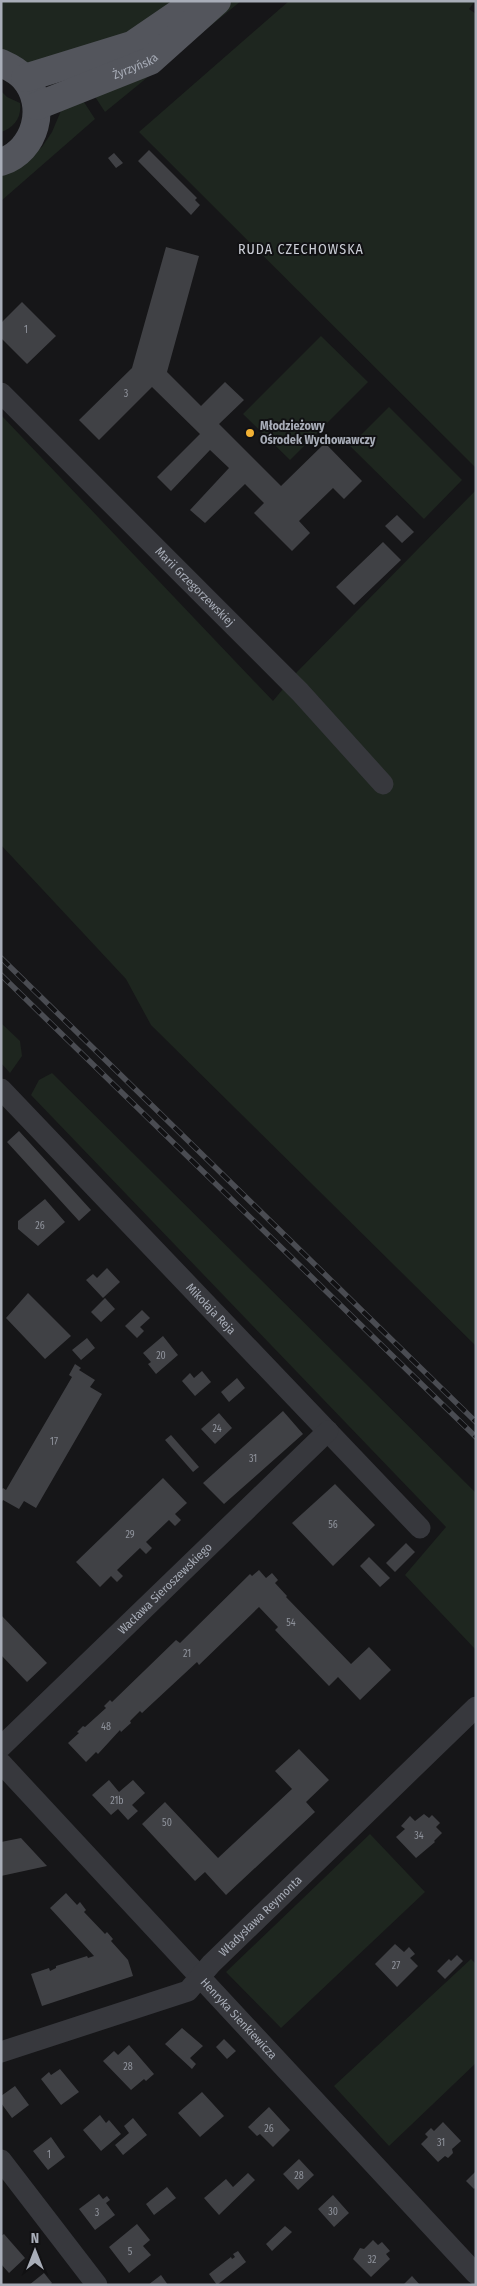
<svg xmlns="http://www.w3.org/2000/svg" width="477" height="2286" font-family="'Fira Sans Condensed',sans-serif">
  <rect width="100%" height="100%" fill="#161618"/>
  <!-- green -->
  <path fill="#1e261f" d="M1 1H178L129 38 39 69 1 51Z
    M229 1H241L105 112 92 92Z
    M289 1H475L469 9 476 14V468L139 132Z
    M1 91 7 97 20 103C22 117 14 128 1 132Z
    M80 96 95 119 1 201V178L8 168 42 147 52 132 63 106Z
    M321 336 368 382 290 460 243 414Z
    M389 407 462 480 424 519 350 446Z
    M1 415 273 701 297 672 476 490V1346L151 1025 126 979 1 845Z
    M1 1023 20 1041 22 1056 10 1073 1 1063Z
    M52 1073 476 1493V1650L405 1575 446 1527 31 1095 39 1080Z
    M370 1834 425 1892 281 2028 226 1972Z
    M471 1959 476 1964V2063L389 2146 334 2086Z"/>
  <!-- building -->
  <path fill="#404145" d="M149 150 197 198 195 200 200 205 191 215 138 161Z
    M114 153 123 163 116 168 108 158Z
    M166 247 199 256 167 372 201 406 225 382 244 400 219 424 281 486 325 443 362 481 344 499 333 488 299 521 310 533 292 551 254 513 264 503 245 484 205 523 190 510 229 468 210 450 171 491 157 477 200 434 152 387 99 440 79 420 132 368Z
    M22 302 56 336 27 364 1 338V323Z
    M397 515 414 532 402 543 385 526Z
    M383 542 401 560 354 605 336 587Z
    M19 1131 91 1210 79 1221 7 1142Z
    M45 1199 65 1222 38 1246 18 1229V1221Z
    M107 1268 120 1282 103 1298 86 1280 93 1274 97 1278Z
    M28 1293 71 1336 45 1359 6 1318Z
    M105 1298 115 1309 101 1322 91 1312Z
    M142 1310 150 1318 140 1327 144 1331 137 1338 125 1326Z
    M163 1336 178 1355 156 1374 148 1364 151 1362 143 1353Z
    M87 1338 95 1348 81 1360 72 1350Z
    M75 1364 81 1368 79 1370 95 1380 90 1387 102 1394 36 1508 24 1501 19 1509 3 1500 1 1503V1490L3 1488 6 1490 72 1377 69 1375Z
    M202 1371 211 1382 195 1396 182 1381 190 1373 194 1378Z
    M237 1378 245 1388 229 1402 221 1392Z
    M283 1411 303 1434 224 1504 203 1483Z
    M219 1413 232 1428 215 1444 201 1429Z
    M171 1435 199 1467 193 1472 165 1440Z
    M163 1478 187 1503 175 1514 181 1520 175 1526 169 1520 146 1542 152 1548 146 1554 140 1548 117 1570 123 1576 117 1582 111 1576 100 1587 76 1562Z
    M335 1484 375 1525 333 1566 292 1523Z
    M406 1543 415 1552 395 1572 386 1563Z
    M369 1557 390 1578 380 1587 360 1566Z
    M259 1570 266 1578 272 1573 278 1580 275 1583 287 1596 286 1597 351 1664 369 1647 391 1670 360 1700 338 1677 329 1686 275 1630 278 1627 259 1607 199 1665 197 1662 142 1713 140 1711 130 1721 131 1723 121 1732 120 1730 98 1754 96 1752 86 1762 68 1743 79 1733 77 1732 83 1726 85 1727 106 1708 104 1706 110 1700 112 1702 176 1640 180 1643 250 1574 252 1576Z
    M1 1615 47 1663 27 1682 1 1655Z
    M299 1749 329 1780 306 1802 315 1812 226 1895 205 1872 195 1881 142 1824 165 1802 218 1858 292 1789 275 1771Z
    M109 1780 119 1792 133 1780 145 1793 132 1805 138 1811 128 1820 118 1809 111 1815 92 1795Z
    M424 1814 429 1818 432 1815 440 1823 436 1827 442 1833 434 1841 435 1842 416 1858 396 1837 405 1829 401 1826 410 1816 415 1821Z
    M21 1838 47 1866 1 1876V1842Z
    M66 1893 77 1905 80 1902 86 1910 84 1912 105 1934 107 1932 113 1939 111 1941 128 1960 133 1976 42 2006 31 1974 49 1968 50 1971 56 1968V1966L87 1956 88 1958 94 1956 50 1908Z
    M395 1944 404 1952 409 1947 415 1954 410 1958 418 1966 397 1987 375 1964Z
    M457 1955 463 1961 445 1979 437 1971 449 1959 451 1961Z
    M182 2028 203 2046 190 2058 196 2064 192 2069 165 2044Z
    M224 2039 236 2051 227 2059 216 2047Z
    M129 2045 154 2074 146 2081 144 2079 131 2090 103 2061 114 2051 118 2055Z
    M60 2069 79 2092 61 2105 41 2079 49 2072 51 2075Z
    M15 2086 29 2105 12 2118 1 2103V2096Z
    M202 2092 224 2116 200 2137 178 2113Z
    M269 2107 290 2130 273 2147 260 2134 257 2136 248 2127Z
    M100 2115 106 2123 109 2120 121 2134 101 2151 83 2130Z
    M133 2118 147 2135 123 2155 115 2145 129 2133 124 2126Z
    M443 2122 461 2141 452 2149 453 2153 448 2158 445 2156 438 2162 421 2144 428 2137 425 2134 431 2128 434 2131Z
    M51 2137 65 2157 48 2170 33 2151Z
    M299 2159 314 2175 298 2190 283 2174Z
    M476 2171V2187L474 2189 466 2181Z
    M248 2173 255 2180 219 2215 204 2198 226 2179 233 2187Z
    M167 2187 176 2198 154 2215 146 2204Z
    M99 2194 103 2199 107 2196 110 2200 106 2203 115 2215 95 2230 79 2209Z
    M333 2195 349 2213 334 2227 318 2209Z
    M137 2224 150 2240 143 2246 151 2255 129 2273 109 2247Z
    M285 2226 292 2232 272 2251 266 2244Z
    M4 2234 25 2258 9 2273 1 2264V2236Z
    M373 2240 378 2245 382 2242 390 2251 386 2254 390 2259 371 2277 353 2259 360 2248 364 2249Z
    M238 2251 246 2262 217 2285 209 2274 231 2257 232 2259 235 2257 233 2254Z
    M44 2273 52 2283 50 2285H29Z
    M161 2275 168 2285H148Z
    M412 2276 420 2285H403Z"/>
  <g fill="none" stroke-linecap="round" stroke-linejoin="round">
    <!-- minor -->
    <g stroke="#37383d" stroke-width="21">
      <path id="s1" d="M1 393 300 692 383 784"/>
      <path id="s2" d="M1 1089 420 1528"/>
      <path id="s3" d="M1 1747 328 1431"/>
      <path id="s4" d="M1 1763 476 2274"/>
      <path id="s5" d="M1 2052 188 1991 211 1964 476 1707"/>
      <path d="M1 2160 97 2285"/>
    </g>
    <!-- major -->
    <g stroke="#53555c" stroke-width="28">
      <path d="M1 63C10 67 18 71 24 78 48 105 36 151 1 162"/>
      <path d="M25 78 132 45 195 2"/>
      <path id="s6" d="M37 106 150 61 217 1"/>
    </g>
    <!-- rail casing -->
    <g stroke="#4a4c52" stroke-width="5.5">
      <path id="rail" d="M1 958 476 1422
        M1 975 476 1437"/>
    </g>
    <!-- rail -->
    <use href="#rail" stroke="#111113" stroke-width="4" stroke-dasharray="11" stroke-linecap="butt"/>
  </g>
  <!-- markers -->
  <circle fill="#f2b134" stroke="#111113" stroke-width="2" cx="250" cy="433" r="5"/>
  <g text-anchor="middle" stroke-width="4" stroke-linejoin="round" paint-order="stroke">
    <!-- number labels -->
    <g font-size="10" fill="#8e929b">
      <text x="26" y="333">1</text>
      <text x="126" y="397">3</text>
      <text x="40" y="1229">26</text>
      <text x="161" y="1359">20</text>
      <text x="217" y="1432">24</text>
      <text x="54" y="1445">17</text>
      <text x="253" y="1462">31</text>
      <text x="333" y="1528">56</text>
      <text x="130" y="1538">29</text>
      <text x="291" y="1626">54</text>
      <text x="187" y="1657">21</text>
      <text x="106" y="1730">48</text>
      <text x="117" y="1804">21b</text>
      <text x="167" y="1826">50</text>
      <text x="419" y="1839">34</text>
      <text x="396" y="1969">27</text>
      <text x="128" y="2070">28</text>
      <text x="269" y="2132">26</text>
      <text x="441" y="2146">31</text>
      <text x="49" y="2158">1</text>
      <text x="299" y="2179">28</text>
      <text x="333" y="2215">30</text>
      <text x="97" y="2216">3</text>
      <text x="130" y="2255">5</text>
      <text x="372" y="2263">32</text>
    </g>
    <!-- street labels -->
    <g font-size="12" fill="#a8adb8" stroke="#111113">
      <text dy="4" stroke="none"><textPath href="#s6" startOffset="106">Żyrzyńska</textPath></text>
      <text dy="4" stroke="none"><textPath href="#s1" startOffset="274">Marii Grzegorzewskiej</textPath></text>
      <text dy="4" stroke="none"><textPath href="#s2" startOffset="304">Mikołaja Reja</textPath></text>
      <text dy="4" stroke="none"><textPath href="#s3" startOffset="228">Wacława Sieroszewskiego</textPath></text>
      <text dy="4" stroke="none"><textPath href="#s5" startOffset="301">Władysława Reymonta</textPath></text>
      <text dy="4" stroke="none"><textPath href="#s4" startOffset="349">Henryka Sienkiewicza</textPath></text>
    </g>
    <!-- poi labels -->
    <g font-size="12" font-weight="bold" fill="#a8adb8" stroke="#111113" text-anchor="start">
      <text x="260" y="430">Młodzieżowy<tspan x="260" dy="14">Ośrodek Wychowawczy</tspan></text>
    </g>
    <!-- neighbourhood labels -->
    <g font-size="14" letter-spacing="1" fill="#c9ccd4" stroke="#111113">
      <text x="301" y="254">RUDA CZECHOWSKA</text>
    </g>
  </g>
  <!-- border -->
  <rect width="477" height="2286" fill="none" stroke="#a8adb8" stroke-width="5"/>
  <!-- north arrow -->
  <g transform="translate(35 2251)" stroke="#111113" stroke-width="4" paint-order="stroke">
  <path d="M0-4L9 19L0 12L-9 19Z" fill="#a8adb8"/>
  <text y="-8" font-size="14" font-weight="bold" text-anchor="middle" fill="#a8adb8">N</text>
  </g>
</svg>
